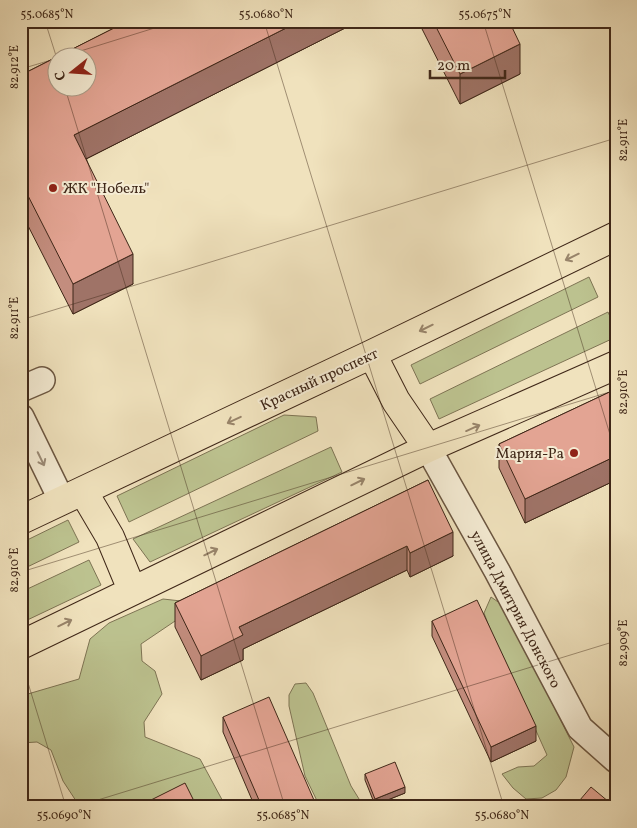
<svg xmlns="http://www.w3.org/2000/svg" width="637" height="828" font-family="Vollkorn,serif">
  <rect width="100%" height="100%" fill="#f0e2bd"/>
  <filter id="stains"><feTurbulence type="fractalNoise" baseFrequency=".004" numOctaves="4"/><feColorMatrix values="0 0 0 0 .2 0 0 0 0 .09 0 0 0 0 .02 0 0 0 .5 -.17"/></filter>
  <radialGradient id="worn" r=".72"><stop offset=".6" stop-color="#630" stop-opacity="0"/><stop offset="1" stop-color="#630" stop-opacity=".3"/></radialGradient>
  <!-- green -->
  <path fill="#bcc28f" stroke="#7e7454" d="M589 277 598 297 420 384 411 365Z
    M608 312 616 330V337L439 419 430 399Z
    M284 415 316 417 318 431 129 522 117 496Z
    M331 447 342 472 150 562 133 539Z
    M68 520 79 542 21 570V543Z
    M89 560 101 585 21 623V592Z
    M491 597 504 606 574 747 566 777 556 790 542 798 526 799 513 788 502 774 518 767 534 766 547 755 490 629 484 613Z
    M163 599 181 601V617L141 644 142 661 155 671 162 694 144 722 145 737 200 759 226 807H80L63 781 51 750 37 742 21 743V696L79 679 90 639 109 623Z
    M306 683 313 693 351 786 364 807H320L305 776 289 706V695L295 684Z"/>
  <g fill="none" stroke-linecap="round" stroke-linejoin="round">
    <!-- minor casing -->
    <g stroke="#6b5641" stroke-width="28">
      <path id="minor" d="M21 389 42 380
        M21 417 62 501
        M428 448 497 571 580 728 616 760"/>
    </g>
    <!-- major casing -->
    <g stroke="#3f2718" stroke-width="30">
      <path id="major" d="M372 354 396 401 428 448
        M83 491 110 537 132 590
        M21 520 372 354 616 236
        M21 645 428 448 616 365"/>
    </g>
    <!-- minor -->
    <use href="#minor" stroke="#f5ecd4" stroke-width="25"/>
    <!-- major -->
    <use href="#major" stroke="#f0e2bd" stroke-width="28"/>
  </g>
  <!-- wall -->
  <path fill="#c38d7e" stroke="#3f2718" d="M128 21H359L86 159 133 284 73 314 21 212V75Z
    M418 21H509L520 74 460 104Z
    M616 389V480L525 523 499 468V444Z
    M428 480 453 556 410 577 407 570 243 649V660L201 680 175 627V603Z
    M432 621 536 741 491 762 432 636Z
    M223 717 317 807H255L223 732Z
    M365 774 405 793 375 805 365 780Z"/>
  <!-- shaded-wall -->
  <path fill="#9f7367" stroke="#3f2718" d="M300 21H359L74 165V135Z
    M520 44V74L460 104V74Z
    M133 254V284L73 314V284Z
    M616 456V480L525 523V499Z
    M453 532V556L410 577V553Z
    M407 546V570L243 649V660L201 680V656L239 627Z
    M536 726V741L491 762V747Z
    M405 787V793L375 805V799Z"/>
  <!-- building -->
  <path fill="#e3a493" stroke="#3f2718" fill-rule="evenodd" d="M128 21H300L74 135 133 254 73 284 21 182V75ZM58 58H88V88H58Z
    M433 21H509L520 44 460 74Z
    M616 389V456L525 499 499 444Z
    M428 480 453 532 410 553 407 546 239 627 243 635 201 656 175 603Z
    M477 600 536 726 491 747 432 621Z
    M269 697 317 807H262L223 717Z
    M395 762 405 787 375 799 365 774Z
    M185 783 197 807H147L145 803Z
    M591 787 615 807H574Z"/>
  <!-- one-way arrows -->
  <defs><path id="oneway-shaft" d="M-6 0H5M1.5-3L5.5 0L1.5 3" fill="none" stroke-width="1.6" stroke-linecap="round" stroke-linejoin="round" transform="scale(1.25)"/></defs>
  <g stroke="#98846a">
    <use href="#oneway-shaft" transform="translate(572 257) rotate(154)"/>
    <use href="#oneway-shaft" transform="translate(426 328) rotate(154)"/>
    <use href="#oneway-shaft" transform="translate(234 420) rotate(155)"/>
    <use href="#oneway-shaft" transform="translate(473 428) rotate(-24)"/>
    <use href="#oneway-shaft" transform="translate(358 482) rotate(-26)"/>
    <use href="#oneway-shaft" transform="translate(211 552) rotate(-26)"/>
    <use href="#oneway-shaft" transform="translate(65 623) rotate(-26)"/>
  </g>
  <use stroke="#9a8a76" href="#oneway-shaft" transform="translate(41 459) rotate(64)"/>
  <!-- ticks -->
  <path fill="none" stroke="#3f2718" stroke-width="1" stroke-opacity="0.45" d="M45 21 58 62M264 21 504 807M483 21 616 454M58 58 177 21M21 69 58 58M65 88 285 807M21 320 616 138M21 572 616 390M21 660 66 807M75 807 616 641"/>
  <!-- markers -->
  <g fill="#8f2418" stroke="#f5ecd4" stroke-width="2">
    <circle cx="53" cy="188" r="5"/>
    <circle cx="574" cy="453" r="5"/>
  </g>
  <g text-anchor="middle" stroke-width="4" stroke-linejoin="round" paint-order="stroke">
    <!-- poi labels -->
    <g font-size="15" fill="#3f2718" stroke="#f5ecd4" text-anchor="start">
      <text x="63" y="193">ЖК "Нобель"</text>
      <text x="564" y="458" text-anchor="end">Мария-Ра</text>
    </g>
    <!-- street labels -->
    <g font-size="15" fill="#3f2718" stroke="#f5ecd4">
      <text transform="translate(319 379) rotate(-25)" y="5">Красный проспект</text>
      <text transform="translate(516 609) rotate(62)" y="5">улица Дмитрия Донского</text>
    </g>
  </g>
  <!-- margin -->
  <rect width="637" height="828" fill="none" stroke="#f0e2bd" stroke-width="55"/>
  <!-- north arrow -->
  <g transform="translate(72 72) rotate(253)"><circle r="24" fill="#f5ecd4" stroke="#ac9d89"/>
  <path d="M0-4L9 19L0 12L-9 19Z" fill="#8f2418"/>
  <text y="-8" font-size="14" font-weight="bold" text-anchor="middle" fill="#3f2718">С</text>
  </g>
  <!-- scale -->
  <path d="M430 70v8h75v-8" fill="none" stroke="#3f2718" stroke-width="2.5"/>
  <text x="437" y="70" font-size="15" fill="#3f2718" stroke="#f5ecd4" stroke-width="4" paint-order="stroke">20 m</text>
  <rect x="28" y="28" width="582" height="772" fill="none" stroke="#3f2718" stroke-width="2"/>
  <g font-size="12" text-anchor="middle" fill="#3f2718">
    <text x="47" y="18">55.0685°N</text>
    <text x="266" y="18">55.0680°N</text>
    <text x="485" y="18">55.0675°N</text>
    <text transform="translate(14 67) rotate(-90)" y="4">82.912°E</text>
    <text transform="translate(623 140) rotate(-90)" y="4">82.911°E</text>
    <text transform="translate(14 318) rotate(-90)" y="4">82.911°E</text>
    <text transform="translate(623 392) rotate(-90)" y="4">82.910°E</text>
    <text transform="translate(14 570) rotate(-90)" y="4">82.910°E</text>
    <text transform="translate(623 643) rotate(-90)" y="4">82.909°E</text>
    <text x="64" y="819">55.0690°N</text>
    <text x="283" y="819">55.0685°N</text>
    <text x="502" y="819">55.0680°N</text>
  </g>
  <rect width="100%" height="100%" filter="url(#stains)"/>
  <rect width="100%" height="100%" fill="url(#worn)"/>
</svg>
